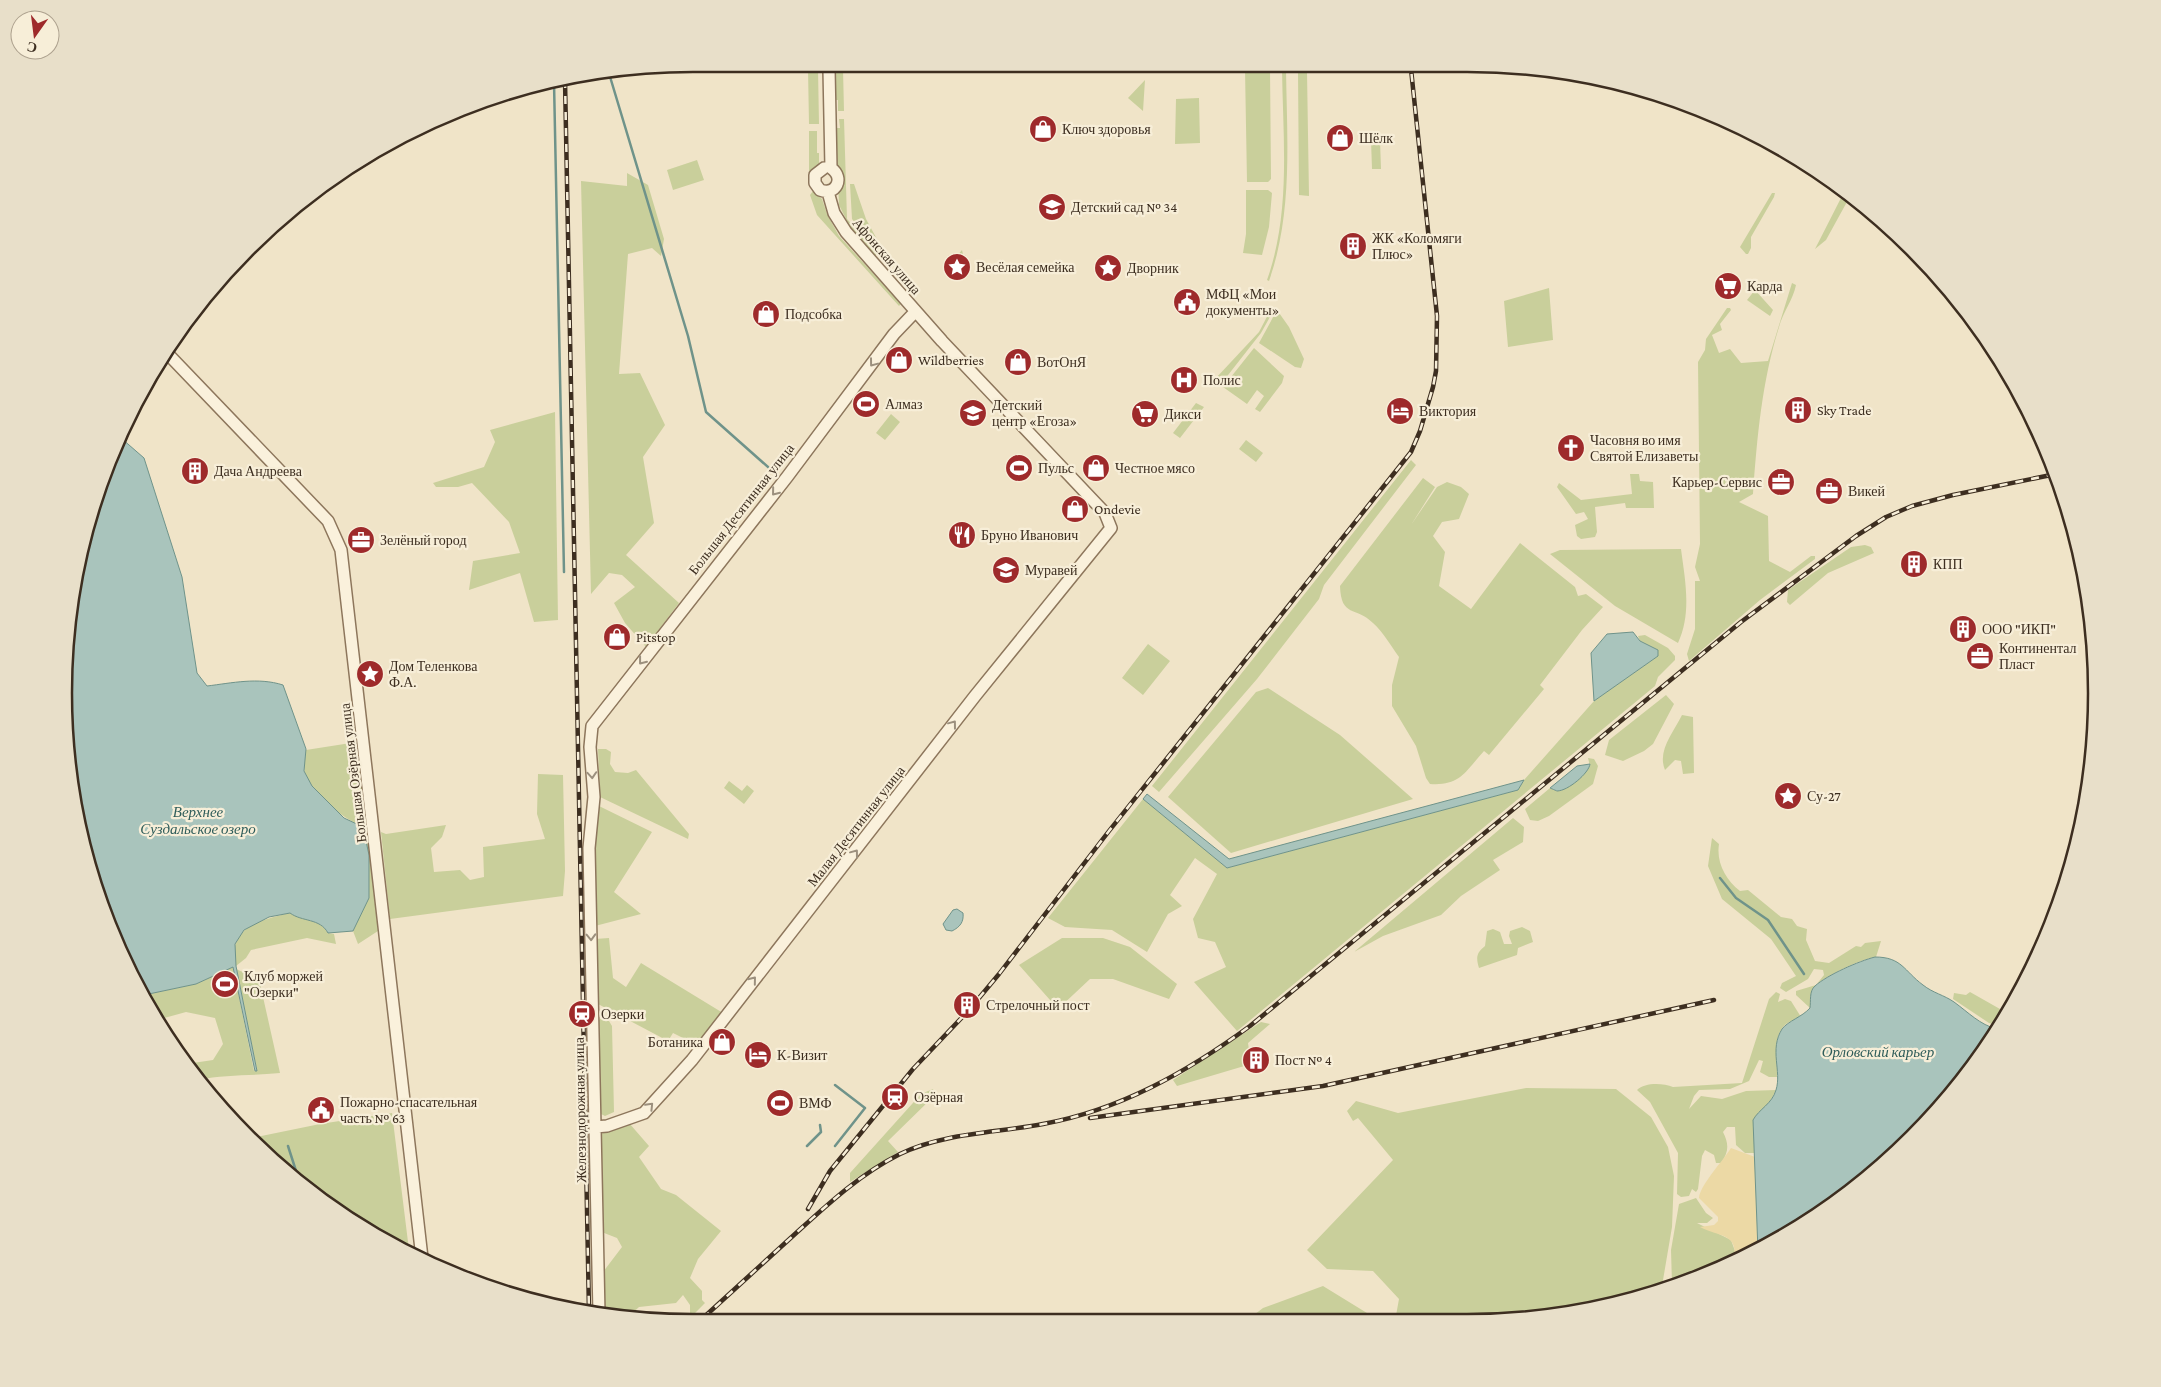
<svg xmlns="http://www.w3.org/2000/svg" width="2161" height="1387" font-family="'Crimson Pro',serif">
  <rect width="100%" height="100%" fill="#f0e4c8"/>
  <!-- green -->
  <path fill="#c9cf9b" d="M808 69H818L819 124H809Z
    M835 69H843L844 111H838V100H835Z
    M1245 69H1270L1271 179 1268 182H1247Z
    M1282 69H1286C1287 140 1293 213 1269 281L1267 280C1291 212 1283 141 1282 69Z
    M1298 72H1307L1309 196 1299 195Z
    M1145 80 1143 111 1128 98Z
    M1199 98 1200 143 1175 144 1176 99Z
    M839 119H844L847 219 877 253 875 257 850 227 839 205 836 128H840Z
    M809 131H817V153H819V164L812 171 809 178Z
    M1371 140H1380L1381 169H1372Z
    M697 160 704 180 673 190 667 170Z
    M627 173 648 185 664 239 661 256 652 248 628 254 619 374 640 373 665 425 643 457 654 523 626 555 679 603 646 647 625 623 614 603 635 587 622 575 609 573 591 594 581 181 627 186Z
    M850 184H854L866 219 890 263 852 219Z
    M1246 190H1268L1272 193 1269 227 1262 255 1243 253 1246 234Z
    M813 191 822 199 827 214 839 236 901 304 899 306 817 215 810 195Z
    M1772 193H1775L1774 197 1751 237V248L1748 254H1746L1740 247Z
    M1845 194 1848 200 1826 240 1815 249 1842 196Z
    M962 250 968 277 948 276 946 269Z
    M1792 283 1796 285C1793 300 1783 312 1779 327 1762 381 1757 438 1753 494L1739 502 1768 516 1769 561 1790 572 1811 556H1815V559L1760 600 1689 661 1687 654 1695 629V581H1700L1695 567 1700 544 1698 362 1705 350 1706 339 1727 308H1730L1731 310 1720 324 1722 330 1712 335 1719 353 1730 349 1741 363 1768 361Z
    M1549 288 1553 340 1508 347 1504 301Z
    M1755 290 1773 310 1770 316 1747 300Z
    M1275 308 1261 333 1221 384 1216 378 1259 332 1271 309Z
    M1277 310 1289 327 1304 359 1301 368 1295 367 1259 343Z
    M1254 348 1284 376 1282 383 1260 412 1255 409 1264 396 1257 390 1247 404 1223 387Z
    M1196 403 1204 407 1180 438 1173 433Z
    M555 412 558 620 534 622 520 573 469 590 473 561 520 553 509 522 472 483 458 487H436L433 483 484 467 495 442 490 430Z
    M891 414 900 422 885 440 876 433Z
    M1246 440 1263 453 1256 462 1239 449Z
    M1411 460 1416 465 1324 585 1319 599 1257 679 1159 792 1152 786Z
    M1630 474H1639L1640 481 1653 482 1654 508H1626L1625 503 1595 507 1597 532 1595 537 1581 539 1577 536 1575 525 1588 519 1584 512 1576 514 1557 487 1559 483 1581 500 1632 494Z
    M1423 478 1435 487 1411 525 1437 487 1447 482 1461 487 1469 494 1459 519 1442 522 1433 536 1445 552 1439 586 1471 609 1520 543 1575 587 1578 596 1586 594 1603 607 1582 630 1540 685 1544 689 1489 755 1484 751C1465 772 1460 786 1430 784L1426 778 1416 746 1392 706V685L1399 657C1391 646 1383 632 1373 623 1356 606 1341 618 1340 586Z
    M1865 545 1871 547 1874 553 1828 573 1790 605 1787 602 1788 590 1851 547Z
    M1681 549C1685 580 1692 613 1678 643L1615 606 1550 554 1560 550Z
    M1645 635 1668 648 1675 656V660L1658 677 1655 686 1237 1031 1194 982 1226 967 1215 942 1198 938 1193 919 1217 874 1195 858 1170 895 1182 906 1168 914 1147 952 1112 930 1065 927 1048 918 1143 799 1227 868 1518 790 1524 780 1594 701 1658 656V650L1640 641 1638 636Z
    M1148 644 1170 661 1143 695 1122 678Z
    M1268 688 1340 735 1413 799 1231 853 1168 797 1256 692Z
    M1666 695 1674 704 1653 744 1644 751 1623 761 1605 755 1609 740Z
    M1682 715 1693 717 1694 773 1683 774 1681 761 1675 760 1665 770C1657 751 1673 733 1682 715Z
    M357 742 378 931 358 944 353 931 369 897 362 827C341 816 313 796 305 773 303 766 305 757 306 750Z
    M598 749H606L611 752 610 764 615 772 628 773 636 770 689 834 688 839 600 797Z
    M1588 758 1594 759 1598 766 1593 784 1549 816 1538 821 1530 820 1525 809 1550 788 1557 791 1590 766Z
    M538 774 563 775 565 871 563 896 390 919 381 832 386 834 446 825 442 837 431 848 434 872 460 870 470 880 484 877 483 847 545 839 537 814Z
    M729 781 742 791 747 785 754 791 744 804 724 788Z
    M599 806 652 832 614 892 641 914 595 926 594 852Z
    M1513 818 1524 827 1523 842 1493 860 1500 870 1461 896 1441 915 1383 936 1354 952Z
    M1712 838 1719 844C1716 863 1726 880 1740 891L1748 890 1781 917 1792 919 1797 926 1807 929 1806 940 1815 961 1829 963 1856 946 1861 947 1865 943 1881 941 1876 957C1861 959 1827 975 1816 985 1809 991 1811 1001 1810 1008L1796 995V991L1816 985 1824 975 1823 970 1814 969 1808 979 1786 992 1780 988 1782 983 1796 976 1771 939 1722 899 1708 866Z
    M291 912C302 922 320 918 328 933L334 934 336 944 307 938 251 950 246 958 236 966C236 960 234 951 235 946 241 921 272 919 291 912Z
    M1522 927 1530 931 1533 942 1518 948 1517 955 1479 968C1476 958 1476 953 1485 946L1487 931 1493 929 1500 932 1504 944H1512L1509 936 1510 931Z
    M609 938 613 978 626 987 641 963 723 1013 697 1045 673 1033 668 1041 598 1004 595 939Z
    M1062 938H1103L1130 947 1177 984 1169 999 1113 979H1090L1058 1009 1019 965Z
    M233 967 254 1071 257 1070 236 969 259 979 280 1073C252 1076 225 1074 198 1080L186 1064 213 1060 223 1044 215 1018 186 1012 157 1020 144 995 196 984Z
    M1776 992 1780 994 1778 1002 1785 999 1791 1001 1801 1017C1796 1020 1790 1021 1786 1024 1771 1037 1778 1061 1777 1077H1769L1760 1072 1763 1061 1759 1060 1749 1081 1730 1089 1699 1090 1694 1096 1689 1109 1701 1096 1722 1099 1746 1091 1776 1090C1770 1104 1760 1112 1753 1126L1755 1134 1754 1153H1745L1736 1145 1735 1127H1727L1723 1132C1729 1144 1729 1152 1721 1163H1716L1714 1155 1705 1150 1702 1156 1698 1189 1696 1192 1692 1189 1689 1196 1681 1197 1677 1194 1678 1153 1650 1102 1637 1090C1645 1082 1663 1083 1673 1087L1742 1083 1769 999Z
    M1970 992 2007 1013 1999 1026 1989 1023 1953 999 1954 993 1966 995Z
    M602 1018 609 1021 612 1026 614 1112 605 1116 601 1114 599 1020Z
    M1261 1022 1270 1024 1248 1043 1251 1064 1177 1086 1173 1080Z
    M1526 1088 1616 1089 1651 1117 1668 1147 1674 1176 1672 1227 1662 1286 1672 1284 1671 1250 1679 1204 1696 1198 1706 1213 1713 1218 1707 1223H1697L1731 1240 1736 1254 1733 1263 1631 1302 1509 1322 1395 1321 1399 1299 1373 1271 1327 1269 1307 1250 1393 1160 1358 1118 1353 1121 1347 1111 1356 1101 1398 1113Z
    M933 1089 934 1096 888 1141 898 1152 850 1182V1173L921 1094Z
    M392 1113 409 1250 310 1193 302 1186 297 1174 276 1161 251 1138 320 1124Z
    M629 1123 649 1146 639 1157 661 1189 676 1195 721 1231 698 1259 690 1278 702 1291V1300L705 1303 690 1318V1305L683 1295 676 1303 639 1307 627 1318 603 1316V1272L622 1247 617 1238 599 1231 598 1141 601 1134Z
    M1323 1286 1380 1321H1246L1263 1308Z"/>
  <!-- sand -->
  <path fill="#ecd9a5" d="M1731 1148 1755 1157 1758 1251 1733 1263C1741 1233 1719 1237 1700 1227L1714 1225 1718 1221V1217L1699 1198C1700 1185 1723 1161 1731 1148Z"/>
  <!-- water -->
  <path fill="#a9c4bc" stroke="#6f938a" d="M121 438 144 458 182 577 197 673 207 686C232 683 258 677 283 685L306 749 304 771 312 786 344 818 363 827 369 855V898L353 931 328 933C320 918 302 922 290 913L269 917 244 930 235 944 236 966 257 1071H255L233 967 196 984 144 995 112 935 85 857 64 693 76 571 97 491Z
    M1633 632 1640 641 1658 650V656L1594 701 1591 653 1607 634Z
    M1590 764C1589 773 1568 791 1557 791 1557 791 1550 788 1550 788L1577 766Z
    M1524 780 1518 790 1227 868 1143 799 1147 794 1229 859Z
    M957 909 963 913C964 922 960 927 952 931L946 930 943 924 953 910Z
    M1875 957C1902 957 1904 971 1923 985 1933 993 1944 995 1954 1002 1968 1012 1980 1025 1997 1029L1967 1077 1851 1193 1758 1251 1753 1120C1759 1109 1772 1104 1776 1090 1782 1071 1769 1050 1782 1029 1788 1021 1802 1017 1810 1008 1811 1001 1809 991 1815 986 1827 975 1859 961 1875 957Z"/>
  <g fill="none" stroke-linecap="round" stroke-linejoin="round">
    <!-- stream -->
    <path stroke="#6f938a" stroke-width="2.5" d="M608 70 688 336 706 412 777 475
      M554 82 564 572
      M1720 878 1736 898 1768 920 1804 974
      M288 1146 297 1174
      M807 1146 821 1132 820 1125
      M835 1146 865 1108 835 1085"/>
    <!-- minor casing -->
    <g stroke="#8d765c" stroke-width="14">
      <path id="minor" d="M824 168 815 175V183L820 190C836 196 845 178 831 168L829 69
        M166 352 328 521 341 550 422 1258
        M595 1127 607 1126 644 1113 692 1060 975 696 1111 528 1105 513 942 341 846 232 834 213 828 192
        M599 1314 589 848 594 797 590 747 592 726 787 477 894 334 915 312"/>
    </g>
    <!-- minor -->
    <use href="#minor" stroke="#faf1dc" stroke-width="11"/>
    <!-- rail casing -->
    <g stroke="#3d2e20" stroke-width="4.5">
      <path id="rail" d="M565 80 589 1312
        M1090 1118 1323 1086 1714 1000
        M808 1209 830 1171 913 1069 969 1010 999 974 1109 831 1411 452 1420 431 1433 387 1436 371 1437 316 1411 69
        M703 1318C734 1290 764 1262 795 1234 828 1204 860 1174 900 1154 943 1133 996 1133 1043 1124 1120 1110 1187 1072 1250 1026L1741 622 1856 536 1886 517 1912 506 1953 495 2056 474"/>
    </g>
    <!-- rail -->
    <use href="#rail" stroke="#f7eed8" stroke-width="2.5" stroke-dasharray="8" stroke-linecap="butt"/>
  </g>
  <!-- one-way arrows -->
  <defs><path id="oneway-chevron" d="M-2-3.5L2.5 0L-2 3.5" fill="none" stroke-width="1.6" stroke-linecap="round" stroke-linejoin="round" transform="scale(1.25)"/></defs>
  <g stroke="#9c907e">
    <use href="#oneway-chevron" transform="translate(873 363) rotate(127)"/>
    <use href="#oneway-chevron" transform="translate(775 492) rotate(129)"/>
    <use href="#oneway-chevron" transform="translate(642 661) rotate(128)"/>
    <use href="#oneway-chevron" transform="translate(953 724) rotate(-53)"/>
    <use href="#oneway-chevron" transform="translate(592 775) rotate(86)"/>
    <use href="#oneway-chevron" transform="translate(855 853) rotate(-53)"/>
    <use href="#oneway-chevron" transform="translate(591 937) rotate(88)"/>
    <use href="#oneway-chevron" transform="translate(753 980) rotate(-51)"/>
    <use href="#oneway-chevron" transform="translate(650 1106) rotate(-46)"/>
  </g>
  <!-- icons -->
  <defs>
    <g id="shop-disc" transform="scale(1.4375)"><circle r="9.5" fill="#9e2a2b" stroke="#f7eed8"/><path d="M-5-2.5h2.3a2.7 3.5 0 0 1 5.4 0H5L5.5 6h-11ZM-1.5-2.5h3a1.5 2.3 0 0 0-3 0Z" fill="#fff"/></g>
    <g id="school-disc" transform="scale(1.4375)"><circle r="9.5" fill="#9e2a2b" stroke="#f7eed8"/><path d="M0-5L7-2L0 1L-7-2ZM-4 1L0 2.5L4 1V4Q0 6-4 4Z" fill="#fff"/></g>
    <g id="building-disc" transform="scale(1.4375)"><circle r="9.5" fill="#9e2a2b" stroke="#f7eed8"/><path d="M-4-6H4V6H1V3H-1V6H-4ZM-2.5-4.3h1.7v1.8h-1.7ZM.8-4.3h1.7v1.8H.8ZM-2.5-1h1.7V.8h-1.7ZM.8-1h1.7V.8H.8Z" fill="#fff"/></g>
    <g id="sight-disc" transform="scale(1.4375)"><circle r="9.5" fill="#9e2a2b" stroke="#f7eed8"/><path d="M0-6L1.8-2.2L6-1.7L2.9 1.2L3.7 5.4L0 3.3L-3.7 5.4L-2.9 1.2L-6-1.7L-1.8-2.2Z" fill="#fff"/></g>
    <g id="supermarket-disc" transform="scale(1.4375)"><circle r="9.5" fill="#9e2a2b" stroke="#f7eed8"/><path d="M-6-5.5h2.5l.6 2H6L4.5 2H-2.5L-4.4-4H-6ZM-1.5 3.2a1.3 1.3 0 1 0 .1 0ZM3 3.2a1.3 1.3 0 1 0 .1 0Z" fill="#fff"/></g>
    <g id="civic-disc" transform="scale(1.4375)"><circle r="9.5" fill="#9e2a2b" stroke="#f7eed8"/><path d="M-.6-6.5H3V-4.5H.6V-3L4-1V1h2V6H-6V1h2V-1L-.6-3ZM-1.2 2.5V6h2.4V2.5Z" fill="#fff"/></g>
    <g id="hospital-disc" transform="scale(1.4375)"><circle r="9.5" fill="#9e2a2b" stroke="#f7eed8"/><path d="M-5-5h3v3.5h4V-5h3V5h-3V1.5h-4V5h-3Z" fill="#fff"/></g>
    <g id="stadium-disc" transform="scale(1.4375)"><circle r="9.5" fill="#9e2a2b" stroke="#f7eed8"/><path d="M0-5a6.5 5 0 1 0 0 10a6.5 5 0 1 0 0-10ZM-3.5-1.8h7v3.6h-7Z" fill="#fff"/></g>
    <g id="hotel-disc" transform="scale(1.4375)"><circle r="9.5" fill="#9e2a2b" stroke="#f7eed8"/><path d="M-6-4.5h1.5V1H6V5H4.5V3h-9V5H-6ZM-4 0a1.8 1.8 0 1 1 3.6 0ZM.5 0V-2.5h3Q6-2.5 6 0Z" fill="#fff"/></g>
    <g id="church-disc" transform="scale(1.4375)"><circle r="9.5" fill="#9e2a2b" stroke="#f7eed8"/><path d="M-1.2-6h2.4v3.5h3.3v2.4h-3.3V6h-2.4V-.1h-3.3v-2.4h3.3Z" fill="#fff"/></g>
    <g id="office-disc" transform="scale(1.4375)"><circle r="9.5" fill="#9e2a2b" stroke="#f7eed8"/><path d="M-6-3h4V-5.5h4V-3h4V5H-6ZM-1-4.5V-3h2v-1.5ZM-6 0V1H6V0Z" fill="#fff"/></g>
    <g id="restaurant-disc" transform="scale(1.4375)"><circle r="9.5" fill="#9e2a2b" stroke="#f7eed8"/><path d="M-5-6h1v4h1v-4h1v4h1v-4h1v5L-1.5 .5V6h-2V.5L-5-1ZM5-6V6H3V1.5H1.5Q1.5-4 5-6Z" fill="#fff"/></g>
    <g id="station-disc" transform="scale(1.4375)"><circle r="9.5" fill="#9e2a2b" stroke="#f7eed8"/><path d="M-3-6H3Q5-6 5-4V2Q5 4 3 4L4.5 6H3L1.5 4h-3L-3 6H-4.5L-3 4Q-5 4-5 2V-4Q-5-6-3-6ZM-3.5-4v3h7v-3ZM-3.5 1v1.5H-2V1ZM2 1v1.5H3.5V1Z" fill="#fff"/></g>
  </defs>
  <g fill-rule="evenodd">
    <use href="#shop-disc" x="1043" y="129"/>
    <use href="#shop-disc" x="1340" y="138"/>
    <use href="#school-disc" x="1052" y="207"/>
    <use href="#building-disc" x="1353" y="246"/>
    <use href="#sight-disc" x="957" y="267"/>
    <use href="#sight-disc" x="1108" y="268"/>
    <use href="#supermarket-disc" x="1728" y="286"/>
    <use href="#civic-disc" x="1187" y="302"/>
    <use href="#shop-disc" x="766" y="314"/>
    <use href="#shop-disc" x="899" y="360"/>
    <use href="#shop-disc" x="1018" y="362"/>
    <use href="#hospital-disc" x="1184" y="380"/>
    <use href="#stadium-disc" x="866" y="404"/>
    <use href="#building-disc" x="1798" y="410"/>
    <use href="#hotel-disc" x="1400" y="411"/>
    <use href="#school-disc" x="973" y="413"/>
    <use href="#supermarket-disc" x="1145" y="414"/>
    <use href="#church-disc" x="1571" y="448"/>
    <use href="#stadium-disc" x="1019" y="468"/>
    <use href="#shop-disc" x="1096" y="468"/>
    <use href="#building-disc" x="195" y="471"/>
    <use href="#office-disc" x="1781" y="482"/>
    <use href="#office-disc" x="1829" y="491"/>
    <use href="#shop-disc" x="1075" y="509"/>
    <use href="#restaurant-disc" x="962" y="535"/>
    <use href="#office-disc" x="361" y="540"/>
    <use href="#building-disc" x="1914" y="564"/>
    <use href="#school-disc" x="1006" y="570"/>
    <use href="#building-disc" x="1963" y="629"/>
    <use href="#shop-disc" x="617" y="637"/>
    <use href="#office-disc" x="1980" y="656"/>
    <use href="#sight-disc" x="370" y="674"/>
    <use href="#sight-disc" x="1788" y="796"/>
    <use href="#stadium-disc" x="225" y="984"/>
    <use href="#building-disc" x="967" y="1005"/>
    <use href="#station-disc" x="582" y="1014"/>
    <use href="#shop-disc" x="722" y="1042"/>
    <use href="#hotel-disc" x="758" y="1055"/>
    <use href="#building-disc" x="1256" y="1060"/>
    <use href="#station-disc" x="895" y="1097"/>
    <use href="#stadium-disc" x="780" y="1103"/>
    <use href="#civic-disc" x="321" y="1110"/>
  </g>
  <g text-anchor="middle" stroke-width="4.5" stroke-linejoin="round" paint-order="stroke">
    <!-- poi labels -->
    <g font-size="14" fill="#3d2e20" stroke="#f7eed8" text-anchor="start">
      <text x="1062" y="134">Ключ здоровья</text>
      <text x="1359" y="143">Шёлк</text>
      <text x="1071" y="212">Детский сад № 34</text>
      <text x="1372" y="243">ЖК «Коломяги<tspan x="1372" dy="16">Плюс»</tspan></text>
      <text x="976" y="272">Весёлая семейка</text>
      <text x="1127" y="273">Дворник</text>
      <text x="1747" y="291">Карда</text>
      <text x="1206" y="299">МФЦ «Мои<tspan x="1206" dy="16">документы»</tspan></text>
      <text x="785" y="319">Подсобка</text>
      <text x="918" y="365">Wildberries</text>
      <text x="1037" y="367">ВотОнЯ</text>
      <text x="1203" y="385">Полис</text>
      <text x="885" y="409">Алмаз</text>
      <text x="992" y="410">Детский<tspan x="992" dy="16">центр «Егоза»</tspan></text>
      <text x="1817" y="415">Sky Trade</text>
      <text x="1419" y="416">Виктория</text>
      <text x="1164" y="419">Дикси</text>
      <text x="1590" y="445">Часовня во имя<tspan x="1590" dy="16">Святой Елизаветы</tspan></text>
      <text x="1038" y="473">Пульс</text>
      <text x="1115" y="473">Честное мясо</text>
      <text x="214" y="476">Дача Андреева</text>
      <text x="1762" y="487" text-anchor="end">Карьер-Сервис</text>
      <text x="1848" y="496">Викей</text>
      <text x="1094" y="514">Ondevie</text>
      <text x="981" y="540">Бруно Иванович</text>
      <text x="380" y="545">Зелёный город</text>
      <text x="1933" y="569">КПП</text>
      <text x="1025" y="575">Муравей</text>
      <text x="1982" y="634">ООО "ИКП"</text>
      <text x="636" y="642">Pitstop</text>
      <text x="1999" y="653">Континентал<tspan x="1999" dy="16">Пласт</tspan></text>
      <text x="389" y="671">Дом Теленкова<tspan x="389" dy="16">Ф.А.</tspan></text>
      <text x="1807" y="801">Су-27</text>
      <text x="244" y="981">Клуб моржей<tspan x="244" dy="16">"Озерки"</tspan></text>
      <text x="986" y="1010">Стрелочный пост</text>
      <text x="601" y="1019">Озерки</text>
      <text x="703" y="1047" text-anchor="end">Ботаника</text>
      <text x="777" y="1060">К-Визит</text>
      <text x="1275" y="1065">Пост № 4</text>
      <text x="914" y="1102">Озёрная</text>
      <text x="340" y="1107">Пожарно-спасательная<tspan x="340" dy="16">часть № 63</tspan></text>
      <text x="799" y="1108">ВМФ</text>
    </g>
    <!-- street labels -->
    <g font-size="14" fill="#3d2e20" stroke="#f7eed8">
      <text transform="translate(887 256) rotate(49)" y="5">Афонская улица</text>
      <text transform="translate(741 509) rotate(-52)" y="5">Большая Десятинная улица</text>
      <text transform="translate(353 773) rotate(-97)" y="5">Большая Озёрная улица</text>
      <text transform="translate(856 826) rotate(-52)" y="5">Малая Десятинная улица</text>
      <text transform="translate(580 1110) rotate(-91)" y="5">Железнодорожная улица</text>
    </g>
    <!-- water labels -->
    <g font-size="15" font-style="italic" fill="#2f5d5a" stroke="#f7eed8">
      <text x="198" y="817">Верхнее<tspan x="198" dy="17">Суздальское озеро</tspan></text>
      <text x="1878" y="1057">Орловский карьер</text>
    </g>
  </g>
  <!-- crop -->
  <path d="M0 0H2161V1387H0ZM693 72H1467A621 621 0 0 1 2088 693V693A621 621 0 0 1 1467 1314H693A621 621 0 0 1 72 693V693A621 621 0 0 1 693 72Z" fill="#e8dfc9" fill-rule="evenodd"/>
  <path fill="none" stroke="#3d2e20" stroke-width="2.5" d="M693 72H1467A621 621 0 0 1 2088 693V693A621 621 0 0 1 1467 1314H693A621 621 0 0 1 72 693V693A621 621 0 0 1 693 72Z"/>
  <!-- north arrow -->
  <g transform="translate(35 35) rotate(194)"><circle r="24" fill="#f7eed8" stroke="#ada18e"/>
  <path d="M0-4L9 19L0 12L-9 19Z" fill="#9e2a2b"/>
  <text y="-8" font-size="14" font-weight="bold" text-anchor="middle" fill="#3d2e20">С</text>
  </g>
</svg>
